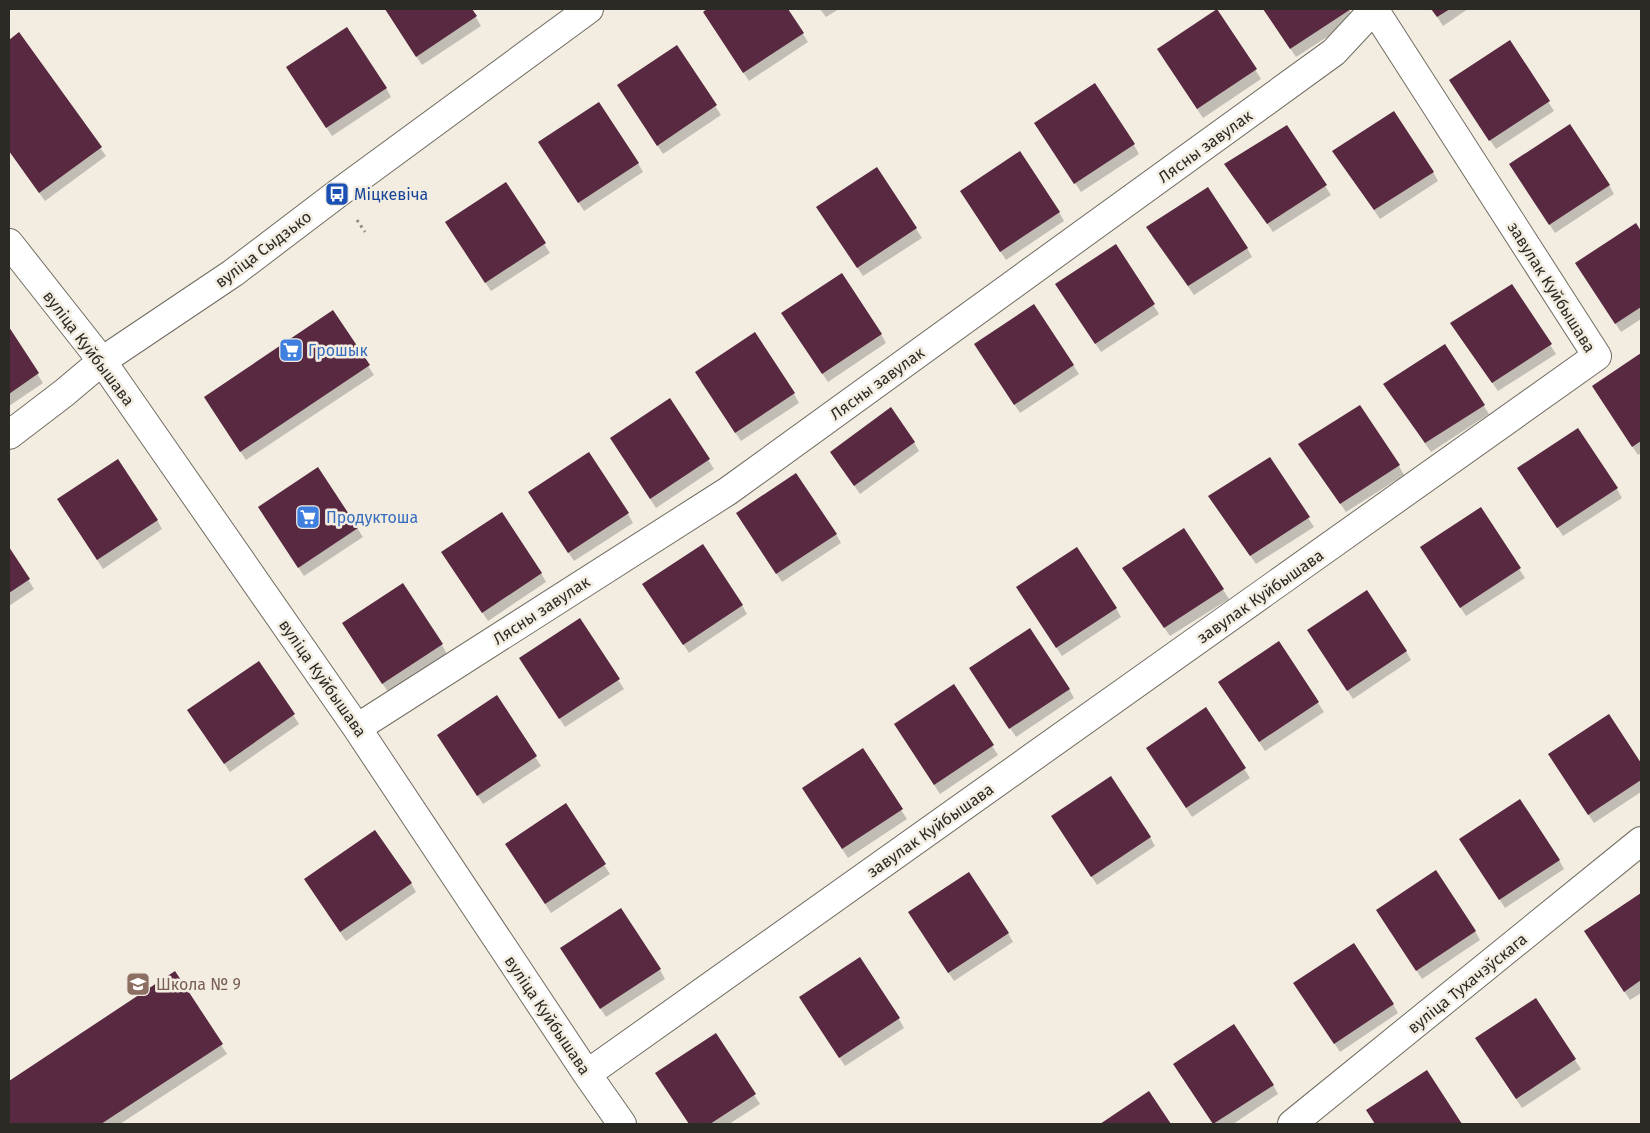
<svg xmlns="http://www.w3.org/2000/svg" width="1650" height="1133" font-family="'Fira Sans',sans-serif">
  <rect width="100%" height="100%" fill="#f3ede1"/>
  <!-- shadow -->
  <path fill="#0003" d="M385 9H471L481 26 422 65Z
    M709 9H787L808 42 749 81 704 12Z
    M820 9H839L826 17Z
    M1264 9H1349L1355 19 1296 57Z
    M1432 9H1468L1443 26Z
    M1217 10 1261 79 1203 118 1163 58Z
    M19 34 106 156 45 201 9 151V41Z
    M1510 42 1554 111 1496 149 1456 89Z
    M677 46 721 115 663 154 624 94Z
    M293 77 386 88 391 97 332 136Z
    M1286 127 1331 195 1273 232 1231 174Z
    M1041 132 1134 145 1139 154 1081 192Z
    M545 151 638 163 643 172 584 211Z
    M1339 160 1433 172 1438 181 1380 219Z
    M877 169 922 238 863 276 823 216Z
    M1516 173 1609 185 1614 194 1555 233Z
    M506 184 550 253 491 291 452 232Z
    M967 201 1059 212 1064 221 1006 260Z
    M1635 225 1641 234V319L1621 332 1582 272Z
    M1152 236 1247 248 1252 257 1194 295Z
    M1115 245 1159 314 1101 352 1062 293Z
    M1512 285 1556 354 1498 391 1457 333Z
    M1034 306 1079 374 1020 413 981 353Z
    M333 312 374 375 246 460 210 406Z
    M788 323 881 334 886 343 828 382Z
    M9 329 43 383 9 406Z
    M1445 346 1489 414 1431 452 1390 393Z
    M1641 355V453L1638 455 1593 387Z
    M701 382 794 394 799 403 741 441Z
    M670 400 714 469 656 508 617 448Z
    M914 442 919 451 860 494 831 452Z
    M1299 444 1399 466 1404 475 1346 512Z
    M1270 459 1314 527 1256 564 1209 497Z
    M1524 477 1617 489 1622 498 1563 536Z
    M535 502 628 514 633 523 574 561Z
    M64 509 157 520 162 529 103 569Z
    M1480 509 1525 578 1466 616 1427 557Z
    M264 516 357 528 363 537 304 576Z
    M743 523 836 534 841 543 782 582Z
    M1184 530 1229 599 1170 636 1129 577Z
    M9 549 34 589 9 606Z
    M448 561 541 573 546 582 488 621Z
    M649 593 742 605 747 614 689 653Z
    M1023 596 1116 608 1121 617 1062 656Z
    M580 620 624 689 565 727 526 667Z
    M349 633 442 645 447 654 388 692Z
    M1314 639 1406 651 1411 660 1353 699Z
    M1279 643 1324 712 1265 751 1225 691Z
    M259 663 299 724 230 772 188 711Z
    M976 677 1069 689 1074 698 1016 737Z
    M954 686 998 755 940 794 901 734Z
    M497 697 541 766 483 804 444 745Z
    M1206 709 1250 778 1192 817 1153 757Z
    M1608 716 1641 766V792L1594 823 1555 764Z
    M862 750 907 819 848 858 809 798Z
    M565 805 610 874 551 913 512 853Z
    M1058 826 1150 837 1155 846 1097 885Z
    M1466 848 1559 860 1564 869 1505 908Z
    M305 880 411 883 416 892 346 941Z
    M1641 895V993L1630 1000 1585 932Z
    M1383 919 1475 931 1480 940 1422 979Z
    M915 921 1008 933 1013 942 954 981Z
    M567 957 660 970 665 979 606 1017Z
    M175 973 227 1054 120 1124H9V1082Z
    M1300 992 1393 1004 1398 1013 1340 1052Z
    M1535 1000 1581 1069 1522 1108 1482 1048Z
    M806 1007 899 1019 904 1028 845 1066Z
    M715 1035 760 1104 729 1124H690L662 1083Z
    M1427 1072 1461 1124H1376L1368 1111Z
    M1180 1073 1273 1085 1278 1094 1233 1124H1214Z
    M1149 1093 1169 1124H1102Z"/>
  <!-- building -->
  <path fill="#582940" d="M385 9H472L477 16 416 57Z
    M707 9H788L804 33 743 73 703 12Z
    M1217 9 1257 69 1197 109 1157 49Z
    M1263 9H1351L1290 49Z
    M1431 9H1450L1437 17Z
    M347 27 387 88 326 128 286 67Z
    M19 32 102 147 39 193 9 151V40Z
    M1510 40 1550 101 1489 141 1449 80Z
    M677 45 717 105 657 146 617 85Z
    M1095 83 1135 144 1074 184 1034 123Z
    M599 102 639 163 578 203 538 142Z
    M1394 111 1434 172 1374 210 1332 151Z
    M1570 124 1610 185 1549 225 1509 164Z
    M1287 125 1327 185 1267 224 1224 164Z
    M1020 151 1060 212 1000 252 960 191Z
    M877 167 917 228 857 268 816 207Z
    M506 182 546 243 485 283 445 222Z
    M1208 187 1248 248 1188 286 1146 227Z
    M1636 223 1641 231V307L1615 324 1575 263Z
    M1116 244 1155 304 1095 344 1055 284Z
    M842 273 882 334 822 374 781 313Z
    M1512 284 1552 344 1492 383 1450 323Z
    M1034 304 1074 365 1014 405 974 344Z
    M333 310 370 365 240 452 204 397Z
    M9 327 39 373 9 394Z
    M755 332 795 393 735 433 695 372Z
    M1445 344 1485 405 1425 443 1383 384Z
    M1641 353V441L1632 447 1592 386Z
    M670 398 710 459 650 499 610 438Z
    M1360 405 1400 465 1340 504 1298 444Z
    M891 407 915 442 854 486 830 452Z
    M1578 428 1618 488 1557 528 1517 468Z
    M589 452 629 513 568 553 528 492Z
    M1270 457 1310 517 1250 556 1208 496Z
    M118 459 158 520 97 560 57 499Z
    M318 467 358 528 298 568 258 507Z
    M796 473 837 534 776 574 736 513Z
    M1481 507 1521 568 1460 608 1420 547Z
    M502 512 542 573 482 613 441 552Z
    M1184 528 1224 589 1164 628 1122 568Z
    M703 544 743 605 683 645 642 584Z
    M9 547 30 579 9 593Z
    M1077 547 1117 608 1056 648 1016 587Z
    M403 583 443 644 382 684 342 623Z
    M1367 590 1407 651 1347 691 1307 630Z
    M580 618 620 679 559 719 519 658Z
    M1030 628 1070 689 1009 729 969 668Z
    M1279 641 1319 702 1259 742 1218 682Z
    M259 661 295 714 224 764 187 710Z
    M954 684 994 745 934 785 894 724Z
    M497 695 537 756 477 796 437 735Z
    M1206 707 1246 768 1186 808 1146 748Z
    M1609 714 1641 763V780L1588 815 1548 754Z
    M863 748 903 809 842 849 802 788Z
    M1111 776 1151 837 1091 877 1051 816Z
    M1520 799 1560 860 1499 900 1459 839Z
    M566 803 606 864 545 904 505 844Z
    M375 830 412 883 340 932 304 879Z
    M1436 870 1476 931 1416 971 1376 910Z
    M969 872 1009 933 948 973 908 912Z
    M1641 893V980L1624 992 1584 931Z
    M621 908 661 969 600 1009 560 948Z
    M1354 943 1394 1004 1334 1044 1293 983Z
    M860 957 900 1018 839 1058 799 997Z
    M175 971 223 1044 101 1124H9V1081Z
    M1536 998 1576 1059 1516 1099 1475 1038Z
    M1234 1024 1274 1085 1213 1124 1173 1064Z
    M716 1033 756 1094 710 1124H689L655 1073Z
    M1427 1070 1462 1124H1375L1366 1110Z
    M1149 1091 1171 1124H1100Z"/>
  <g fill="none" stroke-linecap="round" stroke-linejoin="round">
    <!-- minor casing -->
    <g stroke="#716c62" stroke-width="30">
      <path id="minor" d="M102 361 357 728 587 1074 622 1124
        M357 728 728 491 1334 52 1374 9
        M587 1074 1597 356 1374 9
        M1292 1124 1641 841"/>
    </g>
    <!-- tertiary casing -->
    <g stroke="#716c62" stroke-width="30">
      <path id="tertiary" d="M9 243 102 361
        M9 435 64 393 102 361 233 273 337 194 589 9"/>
    </g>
    <!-- path -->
    <path stroke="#8f8b83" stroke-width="3" stroke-dasharray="2.5 4" stroke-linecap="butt" d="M357 220 365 232"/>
    <!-- minor -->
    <use href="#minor" stroke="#fff" stroke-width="28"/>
    <!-- tertiary -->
    <use href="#tertiary" stroke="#fff" stroke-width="28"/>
  </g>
  <!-- icons -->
  <defs>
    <g id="bus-square" transform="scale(1.25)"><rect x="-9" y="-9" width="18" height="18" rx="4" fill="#1a4fb4" stroke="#f3ede1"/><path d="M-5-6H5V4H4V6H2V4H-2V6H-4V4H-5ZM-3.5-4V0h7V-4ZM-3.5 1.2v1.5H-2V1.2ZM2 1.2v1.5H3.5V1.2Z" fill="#fff"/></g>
    <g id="supermarket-square" transform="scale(1.25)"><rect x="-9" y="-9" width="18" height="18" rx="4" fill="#3f7fe0" stroke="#f3ede1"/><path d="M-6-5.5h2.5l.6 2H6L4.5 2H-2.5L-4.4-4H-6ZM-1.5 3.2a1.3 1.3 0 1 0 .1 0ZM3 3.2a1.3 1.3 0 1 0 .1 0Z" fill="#fff"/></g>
    <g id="school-square" transform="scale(1.25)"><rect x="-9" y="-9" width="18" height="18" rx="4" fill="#8d6e63" stroke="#f3ede1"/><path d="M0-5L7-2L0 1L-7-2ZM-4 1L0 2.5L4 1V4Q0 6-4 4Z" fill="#fff"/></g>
  </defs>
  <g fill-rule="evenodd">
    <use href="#bus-square" x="337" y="194"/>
    <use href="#supermarket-square" x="291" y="350"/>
    <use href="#supermarket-square" x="308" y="517"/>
    <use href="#school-square" x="138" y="984"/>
  </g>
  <g text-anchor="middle" stroke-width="5" stroke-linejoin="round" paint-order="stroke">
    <!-- street labels -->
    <g font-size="16" fill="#2c2a25" stroke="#f3ede1">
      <text transform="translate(1205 146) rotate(-36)" y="6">Лясны завулак</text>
      <text transform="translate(263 249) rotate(-37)" y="6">вуліца Сыдзько</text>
      <text transform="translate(1552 287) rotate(58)" y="6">завулак Куйбышава</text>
      <text transform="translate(89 348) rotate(53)" y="6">вуліца Куйбышава</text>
      <text transform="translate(877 383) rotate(-36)" y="6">Лясны завулак</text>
      <text transform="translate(1260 596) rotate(-35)" y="6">завулак Куйбышава</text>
      <text transform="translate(541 610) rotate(-33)" y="6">Лясны завулак</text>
      <text transform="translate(323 678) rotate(55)" y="6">вуліца Куйбышава</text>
      <text transform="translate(930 830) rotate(-35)" y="6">завулак Куйбышава</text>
      <text transform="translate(1467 983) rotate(-39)" y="6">вуліца Тухачэўскага</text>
      <text transform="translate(548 1015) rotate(56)" y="6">вуліца Куйбышава</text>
    </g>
    <!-- transit labels -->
    <g font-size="16" fill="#164399" stroke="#f3ede1" text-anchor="start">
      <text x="354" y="200">Міцкевіча</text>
    </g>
    <!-- shop labels -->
    <g font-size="16" fill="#366cbe" stroke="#f3ede1" text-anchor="start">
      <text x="308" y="356">Грошык</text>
      <text x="326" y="523">Продуктоша</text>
    </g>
    <!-- education labels -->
    <g font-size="16" fill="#785e54" stroke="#f3ede1" text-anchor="start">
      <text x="156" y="990">Школа № 9</text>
    </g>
  </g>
  <!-- border -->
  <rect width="1650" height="1133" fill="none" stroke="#2c2a25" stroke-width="20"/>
</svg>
